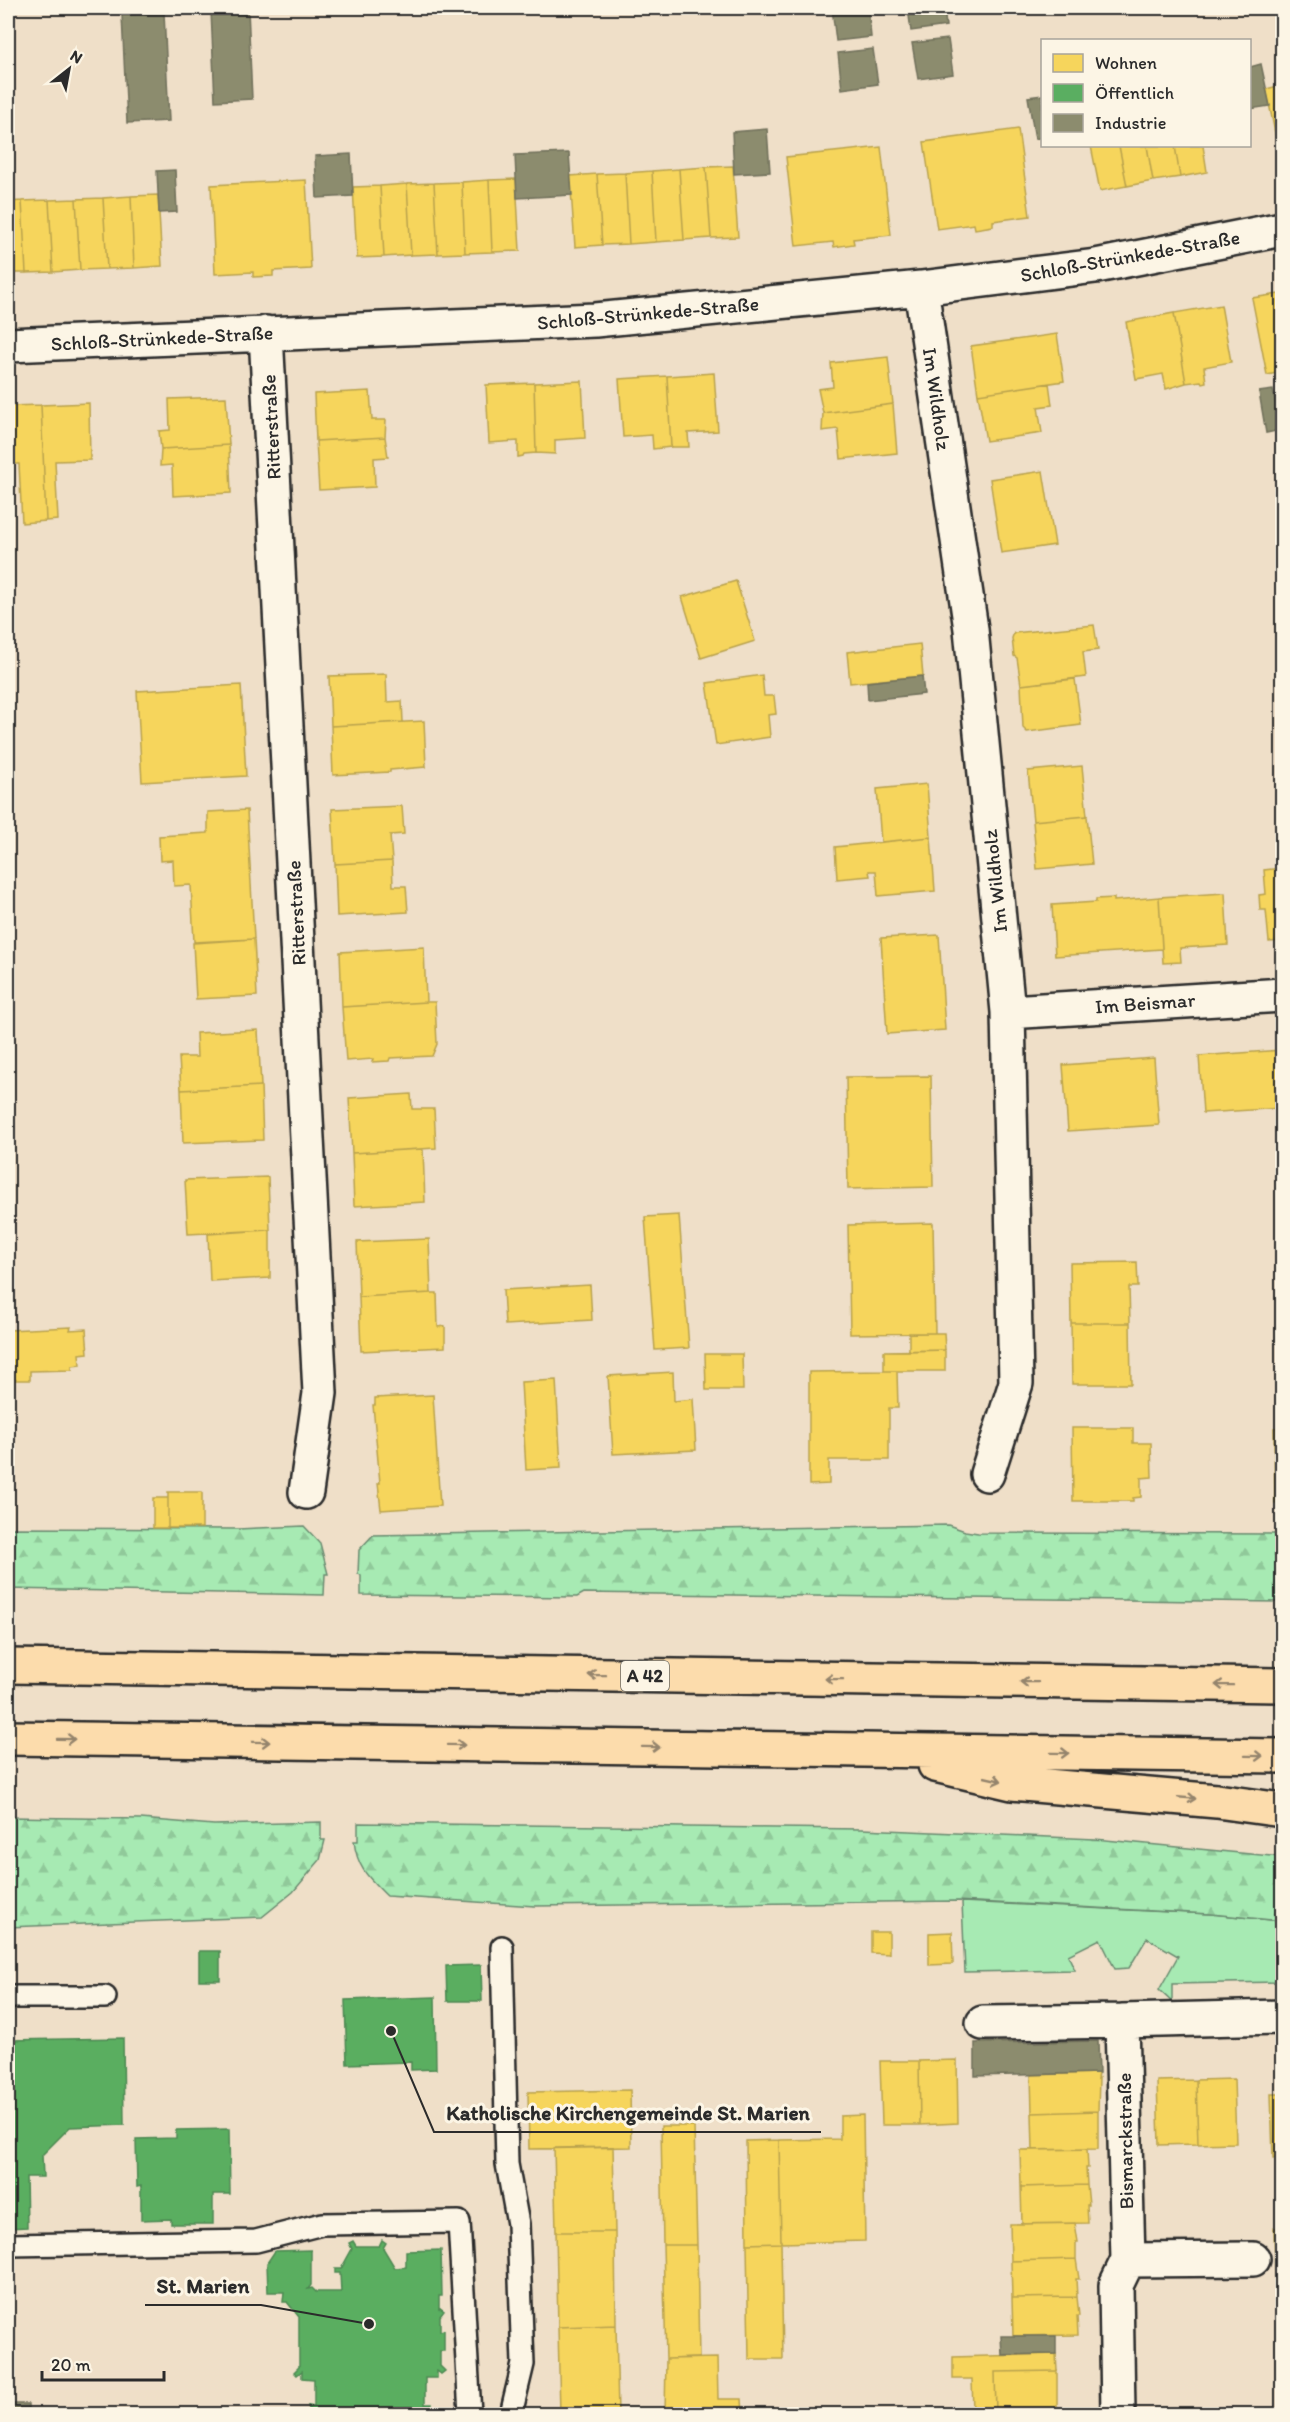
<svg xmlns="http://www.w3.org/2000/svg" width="1290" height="2422" font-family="Itim,sans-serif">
  <defs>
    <pattern id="forest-firs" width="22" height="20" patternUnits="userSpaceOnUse" patternTransform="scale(1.5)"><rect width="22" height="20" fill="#a7eab3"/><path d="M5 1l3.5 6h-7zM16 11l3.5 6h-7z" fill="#90c99a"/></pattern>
  </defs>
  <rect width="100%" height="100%" fill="#efdfc8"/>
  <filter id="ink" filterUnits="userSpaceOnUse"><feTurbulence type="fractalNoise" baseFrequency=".0167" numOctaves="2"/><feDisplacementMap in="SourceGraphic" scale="12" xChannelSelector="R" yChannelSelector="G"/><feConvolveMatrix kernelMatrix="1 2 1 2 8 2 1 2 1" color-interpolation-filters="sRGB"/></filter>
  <g filter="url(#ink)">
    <!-- grass -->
    <path fill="#a7eab3" stroke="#698a6f" stroke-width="1.5" d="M962 1902 1211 1914 1282 1921V1982L1172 1984V2002L1159 1990 1178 1956 1147 1938 1129 1968 1115 1969 1100 1939 1068 1955 1075 1970 965 1972Z"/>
    <!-- forest -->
    <path fill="url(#forest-firs)" stroke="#698a6f" stroke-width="1.5" d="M948 1525 965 1531 978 1533 1282 1534V1602L584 1593 577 1597 361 1595V1575L358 1574 359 1550 373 1535Z
      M304 1526 320 1543 328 1574H325L324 1595 8 1589V1528L238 1529Z
      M8 1817 141 1819 214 1825 321 1822V1840H325L320 1860 293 1892 262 1917 8 1927Z
      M358 1823 862 1829 1095 1839 1282 1857V1921L1211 1914 958 1901 535 1906 387 1896C369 1878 357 1868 354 1841H358Z"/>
    <!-- homes -->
    <path fill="#f6d55c" stroke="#b9a24d" stroke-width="1.5" d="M1282 85V157H1280L1266 89Z
      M1018 129 1030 216 993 221V226L975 229 974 224 937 229 924 142Z
      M1091 146H1119L1127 186 1100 191Z
      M1119 146H1147L1153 181 1127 186Z
      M1147 146H1175L1180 177 1153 181Z
      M1175 146H1203L1207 172 1180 177Z
      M881 147 891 235 853 239 854 244 834 247 833 242 796 246 786 157Z
      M733 166 738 237 711 238 706 167Z
      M706 167 711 238 684 240 679 169Z
      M679 169 684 240 656 242 652 171Z
      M652 171 656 242 629 244 625 173Z
      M625 173 629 244 602 245 597 174Z
      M597 174 602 245 575 247 570 176Z
      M516 179 520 251 492 252 489 180Z
      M306 180 311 269 273 271V276L253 277V272L215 274 211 185Z
      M489 180 492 252 465 253 462 182Z
      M462 182 465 253 438 254 434 183Z
      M434 183 438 254 411 255 407 184Z
      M407 184 411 255 384 257 380 186Z
      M380 186 384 257 357 258 353 187Z
      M158 195 162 266 134 268 131 196Z
      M131 196 134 268 107 269 103 198Z
      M103 198 107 269 80 270 76 199Z
      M76 199 80 270 53 272 49 200Z
      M49 200 53 272 26 273 22 201Z
      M22 201 26 273H8V202Z
      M1279 294 1282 309V372L1267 375 1252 298Z
      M1221 305 1231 362 1204 367 1206 382 1202 383 1201 381 1186 383 1174 313Z
      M1174 313 1186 383 1166 389 1163 374 1136 379 1126 322Z
      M1057 334 1064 381 978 394 971 346Z
      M888 357 893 404 823 413 818 389 833 387 831 363Z
      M714 373 718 431 688 433 689 447H671L667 376Z
      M667 376 671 447 653 449 652 435 623 437 619 379Z
      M582 381 585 438 555 440V454L536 453 534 383Z
      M534 383 536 453 524 454 523 456 518 457V441L489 443 486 385Z
      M1049 383 1052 405 1038 407 1042 433 986 441 978 394Z
      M370 391 372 420H386L385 437 316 441 314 394Z
      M226 397 229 445 161 449 159 431 170 430 169 399Z
      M89 403 90 460 55 461 58 520 46 521 41 405Z
      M893 404 897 453 841 459 838 429 822 431 823 413Z
      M41 405 46 521 22 523 19 464H8V406Z
      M385 437 388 457 374 458 375 487 319 490 316 441Z
      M229 445 231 493 173 496 172 465 160 466 161 449Z
      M1043 471 1055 545 1001 553 990 479Z
      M736 581 755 641 701 658 682 597Z
      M1094 625 1098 650 1083 652 1086 677 1021 685 1017 658 1014 656 1012 638 1014 633Z
      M920 644 923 676 850 683 847 652Z
      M386 674 387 702 402 701 403 722 331 726 329 676Z
      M762 675 764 696H774L776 714 768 715 770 737 716 745 707 683Z
      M1075 679 1081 725 1027 732 1023 728 1021 685Z
      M241 685 246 776 142 782 137 691Z
      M424 721 426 767 390 770V772L333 775 331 726Z
      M1082 766 1087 816 1033 821 1028 771Z
      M927 784 931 837 881 842 877 789Z
      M402 806 404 834 390 835 392 861 335 864 332 809Z
      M247 810 254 939 194 942 191 885 174 886 173 860 160 861 159 836 208 833V812Z
      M1087 816 1092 864 1037 869 1033 821Z
      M931 837 935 891 878 896 876 871H869L870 876 837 879 835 847Z
      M392 861 393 886H406L408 912 337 916 335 864Z
      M1282 868V941L1269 942 1266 910H1260L1259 895 1266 894 1264 870Z
      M1225 893 1228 945 1180 948 1181 962 1163 963 1159 897Z
      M1159 897 1162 949 1055 956 1052 905 1096 902V899L1114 898V901Z
      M939 935 945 1030 887 1034 881 938Z
      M254 939 257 996 196 999 193 943Z
      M424 947 426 1002 342 1007 340 952Z
      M426 1002H435L437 1044 432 1056 390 1058 389 1061 372 1062 373 1059 346 1061 342 1007Z
      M258 1030 261 1086 181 1090 179 1057H197L196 1033Z
      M1282 1050V1108L1203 1113 1199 1056Z
      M1154 1058 1159 1125 1068 1131 1063 1065Z
      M931 1076 933 1187 848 1189 846 1077Z
      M261 1086 263 1140 183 1143 181 1090Z
      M411 1094 412 1109H434L436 1148 352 1153 349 1098Z
      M423 1149 425 1202 354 1206 352 1153Z
      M268 1177 270 1230 188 1234 185 1180Z
      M679 1215 689 1348 655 1350 645 1217Z
      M933 1223 935 1333 850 1334 848 1225Z
      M268 1230H270V1278L210 1281 208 1234Z
      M429 1239 431 1293 359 1297 357 1242Z
      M1137 1262 1138 1287H1129L1130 1323H1071L1070 1263Z
      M590 1285 592 1320 505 1325 503 1290Z
      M431 1293H437L438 1327 445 1326V1347L361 1351 359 1297Z
      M1071 1323H1130L1131 1384H1072Z
      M71 1327 70 1330 86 1329 88 1353 79 1354 80 1365 72 1366V1370L30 1371V1380H12V1372L8 1373V1330Z
      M909 1333H944L945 1350 909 1351Z
      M945 1350V1371H884V1351Z
      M705 1354H742L743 1390H706Z
      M884 1371H897L898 1408H889V1460H829V1484L809 1485V1372Z
      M673 1372 674 1401 693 1399 696 1450 613 1454 608 1376Z
      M556 1380 561 1468 526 1470 521 1382Z
      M433 1395 440 1506 381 1510 378 1483H380L373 1405H375V1398Z
      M1072 1428H1133V1443H1151L1152 1477 1141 1478V1497L1133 1498V1501H1073Z
      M1274 1428H1282V1502L1275 1503Z
      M168 1492H202V1528H168Z
      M153 1498H168V1528H153Z
      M871 1932H889V1954L871 1953Z
      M952 1932 953 1964 929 1965V1933Z
      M957 2060 958 2123 920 2125 919 2061Z
      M880 2061H919L920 2125H882Z
      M1098 2073 1097 2079 1099 2078 1098 2111 1032 2113 1031 2075Z
      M1234 2079 1236 2143 1198 2144 1196 2080Z
      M1196 2080 1198 2144 1159 2145 1157 2081Z
      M630 2090 631 2147 529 2149 528 2092Z
      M1271 2094H1282V2158H1273Z
      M1098 2111V2149L1033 2150 1032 2113Z
      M863 2115 865 2241 781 2243 779 2140 840 2139V2116Z
      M661 2126H694L697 2245H663Z
      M779 2140 781 2243 747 2244 746 2141Z
      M613 2147 615 2232H556L554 2148Z
      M1087 2149 1088 2168H1086L1087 2185 1021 2187 1020 2150Z
      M1087 2185 1089 2205H1087L1088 2223 1022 2224 1021 2187Z
      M1075 2223 1078 2242H1076V2259L1011 2261 1010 2224Z
      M1274 2228H1282V2291H1276Z
      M556 2232H615L616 2325 558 2327Z
      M781 2243 783 2359H749L747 2244Z
      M663 2245H697L699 2358 666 2359Z
      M1076 2259 1079 2279H1076L1077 2297 1012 2298 1011 2261Z
      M1077 2297 1079 2316H1077L1078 2335 1013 2336 1012 2298Z
      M616 2325 618 2414H560L558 2327Z
      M1056 2354 1057 2371 995 2372 996 2411H973L972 2379H953V2357Z
      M717 2358 718 2399H742L743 2414H665L666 2359Z
      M1057 2371V2414H996L995 2372Z
      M973 2411H996V2414H973Z"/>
    <!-- public -->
    <path fill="#5aae61" stroke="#4c8751" stroke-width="1.5" d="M199 1951H220V1980H199Z
      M481 1965 482 2001H447L446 1966Z
      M435 1997 436 2069 411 2070V2062L347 2064 345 2000Z
      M123 2038 124 2125 70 2127 42 2155 43 2177H26L27 2227 8 2228V2040Z
      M229 2129 230 2194H213V2224H171V2219L141 2220V2186L137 2187 136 2139 176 2138V2130Z
      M382 2240 386 2243 383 2248 395 2268 406 2267V2251L441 2250 442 2296H439V2310L440 2308 444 2311 440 2316V2331L444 2330V2351H440V2366L445 2371 441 2374 437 2371V2378H425V2404H432L431 2409H426V2414H314V2411L309 2410 308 2405 314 2406V2379L302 2378V2371L297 2375 294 2372 299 2367V2317L287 2302H283L284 2292H268L267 2263 275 2251 311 2250V2285L308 2289 312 2288 316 2292H341L340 2273H335V2269H341L352 2249 349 2243 353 2241 356 2246H379Z"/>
    <!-- industry -->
    <path fill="#8c8c6e" stroke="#6f6f5a" stroke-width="1.5" d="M832 8H868L871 37 836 41Z
      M908 8H944L946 26 911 31Z
      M248 9 252 99 215 101 211 11Z
      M164 13 169 121 127 123 122 15Z
      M948 39 953 74 918 79 912 43Z
      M873 49 878 84 842 89 838 53Z
      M1261 64 1270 106 1250 109V67Z
      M1042 95V137L1035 139 1028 97Z
      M767 129 770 172 734 174 732 132Z
      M569 153 572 195 517 198 515 155Z
      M351 154 353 196 317 198 315 156Z
      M175 170 177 212 159 213 157 171Z
      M1273 390 1281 430 1266 433 1259 392Z
      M922 676 924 694 868 700 867 682Z
      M1098 2041 1099 2073 975 2076V2043Z
      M8 2333H14V2369H8Z
      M1001 2336H1056V2354L1002 2355Z
      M8 2404H28V2414H8Z"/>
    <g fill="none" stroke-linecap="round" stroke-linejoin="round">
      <!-- service casing -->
      <g stroke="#2b2b2b" stroke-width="26">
        <path id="service" d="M502 1947 507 2164 518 2224 523 2364 511 2414
          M8 1997H105
          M8 2245 256 2241 322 2224 459 2222 470 2414"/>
      </g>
      <!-- minor casing -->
      <g stroke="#2b2b2b" stroke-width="38">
        <path id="minor" d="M921 288 971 629 1008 1012 1016 1383 987 1474
          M266 333 320 1393 306 1492
          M8 345 595 320 921 288 1096 266 1282 229
          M1008 1012 1282 995
          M983 2023 1122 2021
          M1128 2260 1253 2259
          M1118 2414 1116 2285 1128 2260 1122 2021 1282 2017"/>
      </g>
      <!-- motorway casing -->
      <g stroke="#2b2b2b" stroke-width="38">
        <path id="motorway" d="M8 1666 1282 1685
          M8 1738 1282 1756
          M935 1765 1012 1783 1217 1801 1282 1810"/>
      </g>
      <!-- service -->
      <use href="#service" stroke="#fcf5e5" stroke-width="21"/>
      <!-- minor -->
      <use href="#minor" stroke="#fcf5e5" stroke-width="33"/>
      <!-- motorway -->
      <use href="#motorway" stroke="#fcdcac" stroke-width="33"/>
    </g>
    <!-- one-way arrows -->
    <defs><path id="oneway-shaft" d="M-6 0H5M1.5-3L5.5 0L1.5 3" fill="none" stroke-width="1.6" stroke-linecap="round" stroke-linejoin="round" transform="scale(1.5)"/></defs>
    <g stroke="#94846c">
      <use href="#oneway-shaft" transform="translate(597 1675) rotate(-179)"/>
      <use href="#oneway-shaft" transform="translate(834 1679) rotate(-179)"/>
      <use href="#oneway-shaft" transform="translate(1029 1682) rotate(-179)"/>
      <use href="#oneway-shaft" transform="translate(1224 1685) rotate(-179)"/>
      <use href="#oneway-shaft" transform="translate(66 1739) rotate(1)"/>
      <use href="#oneway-shaft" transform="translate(261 1742) rotate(1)"/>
      <use href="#oneway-shaft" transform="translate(456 1745) rotate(1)"/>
      <use href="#oneway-shaft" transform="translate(651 1747) rotate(1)"/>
      <use href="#oneway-shaft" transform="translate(1060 1753) rotate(1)"/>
      <use href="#oneway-shaft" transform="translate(1254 1756) rotate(1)"/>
      <use href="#oneway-shaft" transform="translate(993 1779) rotate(13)"/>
      <use href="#oneway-shaft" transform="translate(1187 1798) rotate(5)"/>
    </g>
  </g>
  <g text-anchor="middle" stroke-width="6" stroke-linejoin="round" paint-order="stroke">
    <!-- shield labels -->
    <rect fill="#fcf5e5" stroke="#6a6863" stroke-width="1.5" x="621" y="1661" width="48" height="30" rx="4.5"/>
    <g font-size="18" font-weight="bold" fill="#2b2b2b">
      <text x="645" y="1682">A 42</text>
    </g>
    <!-- street labels -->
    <g font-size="20" fill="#2b2b2b" stroke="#fcf5e5">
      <text transform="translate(1130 256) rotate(-10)" y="7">Schloß-Strünkede-Straße</text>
      <text transform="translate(648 313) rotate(-5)" y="7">Schloß-Strünkede-Straße</text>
      <text transform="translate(162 338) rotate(-3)" y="7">Schloß-Strünkede-Straße</text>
      <text transform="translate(937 399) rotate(82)" y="7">Im Wildholz</text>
      <text transform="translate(271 427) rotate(-93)" y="7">Ritterstraße</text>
      <text transform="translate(995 881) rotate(-96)" y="7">Im Wildholz</text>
      <text transform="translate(296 913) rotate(-93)" y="7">Ritterstraße</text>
      <text transform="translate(1145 1003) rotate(-4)" y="7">Im Beismar</text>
      <text transform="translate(1125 2141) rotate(-91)" y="7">Bismarckstraße</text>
    </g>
  </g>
  <!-- callouts -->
  <path fill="none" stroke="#2b2b2b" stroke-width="2" d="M391 2031L434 2132H821M369 2324L261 2305H145"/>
  <g fill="#2b2b2b" stroke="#fcf5e5" stroke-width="2">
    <circle cx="391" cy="2031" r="6"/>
    <circle cx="369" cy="2324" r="6"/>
  </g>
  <g font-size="21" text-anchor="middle" font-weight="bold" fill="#2b2b2b" stroke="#fcf5e5" stroke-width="6" stroke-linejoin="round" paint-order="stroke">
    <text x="628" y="2120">Katholische Kirchengemeinde St. Marien</text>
    <text x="203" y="2293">St. Marien</text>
  </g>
  <!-- margin -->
  <rect width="1290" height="2422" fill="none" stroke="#fcf5e5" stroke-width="30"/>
  <rect x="15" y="15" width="1260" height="2392" fill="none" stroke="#2b2b2b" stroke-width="2" filter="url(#ink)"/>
  <!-- legend -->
  <rect x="1041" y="39" width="210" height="108" fill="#fcf5e5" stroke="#a8a49b" stroke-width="1.5"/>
  <rect x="1053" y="54" width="30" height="18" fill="#f6d55c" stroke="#a8a49b" stroke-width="1.5"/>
  <text x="1095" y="69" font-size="18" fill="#2b2b2b">Wohnen</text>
  <rect x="1053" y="84" width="30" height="18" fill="#5aae61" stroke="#a8a49b" stroke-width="1.5"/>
  <text x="1095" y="99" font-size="18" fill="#2b2b2b">Öffentlich</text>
  <rect x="1053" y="114" width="30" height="18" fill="#8c8c6e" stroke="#a8a49b" stroke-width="1.5"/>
  <text x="1095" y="129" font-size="18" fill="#2b2b2b">Industrie</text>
  <!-- north arrow -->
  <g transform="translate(69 69) rotate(31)" stroke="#fcf5e5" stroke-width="4.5" paint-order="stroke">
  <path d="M0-4.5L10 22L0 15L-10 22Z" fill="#2b2b2b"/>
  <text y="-9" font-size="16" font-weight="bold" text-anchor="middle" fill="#2b2b2b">N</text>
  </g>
  <!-- scale -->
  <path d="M42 2371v9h122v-9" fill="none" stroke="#2b2b2b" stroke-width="3"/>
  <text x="51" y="2371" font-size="18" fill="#2b2b2b" stroke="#fcf5e5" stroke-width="4.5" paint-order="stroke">20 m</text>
</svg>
